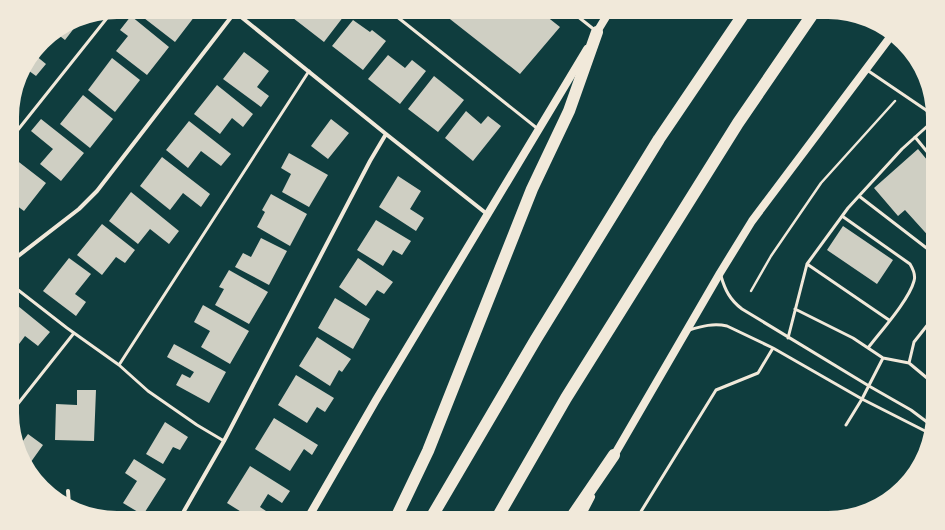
<svg xmlns="http://www.w3.org/2000/svg" width="945" height="530" font-family="'PT Sans Narrow',sans-serif">
  <rect width="100%" height="100%" fill="#0f3d3e"/>
  <!-- building -->
  <path fill="#cfcfc3" d="M149 12H198L175 42 144 18Z
    M298 12H347L324 42 293 18Z
    M441 12H541L560 27 520 74Z
    M131 16 169 47 147 75 116 51 128 36 120 30Z
    M353 20 370 32 372 30 386 41 363 70 332 46Z
    M71 24 75 27 65 40 56 33Z
    M244 52 269 71 257 87 269 96 261 107 223 79Z
    M35 55 46 64 36 76 25 68Z
    M388 55 405 68 412 60 426 71 400 104 368 79Z
    M112 58 140 80 115 112 88 90Z
    M434 76 464 100 438 132 408 109Z
    M217 85 253 114 243 127 232 118 220 134 194 114Z
    M83 95 113 119 90 148 60 124Z
    M466 111 481 124 488 116 501 126 473 161 445 138Z
    M41 119 84 153 61 181 40 164 53 149 31 131Z
    M331 119 349 133 328 159 311 146Z
    M189 121 231 154 221 166 201 151 188 168 166 150Z
    M918 149 933 167V241L905 210 898 216 874 188Z
    M289 153 328 175 309 207 282 192 291 174 281 168Z
    M162 157 210 194 201 207 183 193 170 210 140 186Z
    M15 159 46 183 24 211 13 203V162Z
    M398 176 421 191 410 209 424 218 416 231 379 207Z
    M131 192 179 231 169 244 150 229 138 244 109 221Z
    M271 194 307 214 290 246 257 227 265 212 262 210Z
    M376 220 411 241 402 255 393 250 383 266 357 250Z
    M102 224 135 250 125 263 116 257 102 275 77 255Z
    M843 226 893 260 877 284 827 250Z
    M261 238 287 251 269 285 235 267 243 253 251 257Z
    M69 258 91 274 75 294 86 302 76 316 43 291Z
    M358 258 393 282 384 294 377 290 366 306 339 287Z
    M229 270 268 292 249 324 215 305 224 289 219 287Z
    M335 298 370 319 353 349 318 328Z
    M203 305 249 331 230 364 201 347 210 331 194 322Z
    M18 306 50 332 38 346 25 336 13 352V313Z
    M317 337 351 359 342 372 339 370 330 386 299 366Z
    M174 344 226 372 209 403 176 385 182 374 190 378 194 372 167 357Z
    M296 375 334 398 325 412 317 407 307 423 278 405Z
    M77 390H96L94 441 55 440 56 404 77 405Z
    M274 418 318 445 312 455 304 449 290 471 255 449Z
    M165 422 188 437 180 450 173 447 163 464 146 454Z
    M28 434 43 445 28 466 20 445Z
    M134 459 166 479 143 515 123 503 137 481 125 473Z
    M250 466 290 491 282 503 268 494 260 507 269 513 266 518H251L227 503Z"/>
  <g fill="none" stroke-linecap="round" stroke-linejoin="round">
    <!-- path -->
    <path stroke="#f1e9da" stroke-width="2.5" d="M751 291 771 256 821 183 895 101"/>
    <!-- service -->
    <path stroke="#f1e9da" stroke-width="3" d="M391 12 538 129
      M572 12 596 31
      M867 70 926 110 933 116
      M13 136 111 13
      M915 137 933 159
      M859 196 933 253
      M842 216 910 264C913 269 916 275 914 281 909 300 881 331 868 348
      M807 264 889 320
      M721 276C725 290 730 300 742 309L869 386 911 410 931 425
      M13 286 67 328 119 365
      M795 309 853 338 883 358
      M689 330C702 326 714 323 727 326L773 348 862 399 929 433
      M788 338 807 264 848 208 902 149 933 121
      M909 363 914 342 933 318
      M13 410 74 333
      M846 425 862 399 883 358 909 363 933 383
      M224 441 197 425 148 391 119 365 309 71
      M637 518 716 390 758 373 773 348"/>
    <!-- minor -->
    <path stroke="#f1e9da" stroke-width="4" d="M235 12 386 134 487 214
      M13 260 79 209 97 191 235 12
      M68 491 69 505
      M180 518 224 441 370 161 386 134"/>
    <!-- secondary -->
    <path stroke="#f1e9da" stroke-width="8" d="M595 35 609 12
      M612 459 720 273 752 221 891 36
      M308 518 376 400 587 49
      M580 518 591 497"/>
    <!-- motorway -->
    <path stroke="#f1e9da" stroke-width="12" d="M396 518 428 451 532 189 569 111 597 32
      M431 518 536 339 659 139 745 12
      M497 518 566 398 738 123 814 12
      M571 518 614 455"/>
  </g>
  <!-- crop -->
  <path d="M0 0H945V530H0ZM117 19H828A98 98 0 0 1 926 117V413A98 98 0 0 1 828 511H117A98 98 0 0 1 19 413V117A98 98 0 0 1 117 19Z" fill="#f1e9da" fill-rule="evenodd"/>
</svg>
